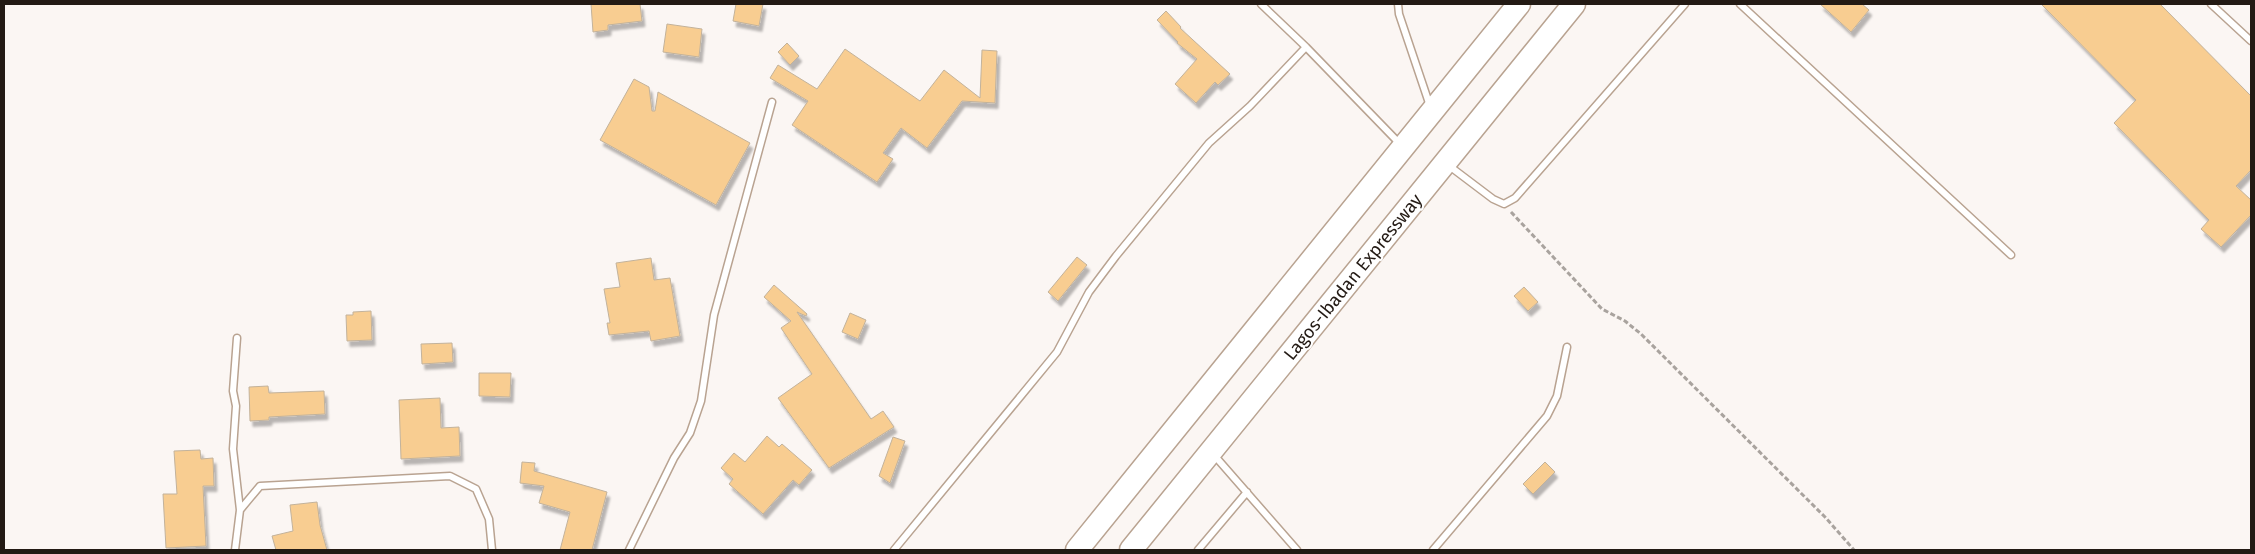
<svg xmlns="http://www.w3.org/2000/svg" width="2255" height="554" font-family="'Fira Sans',sans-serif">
  <defs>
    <filter id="shadow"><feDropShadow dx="3" dy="5.5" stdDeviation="1" flood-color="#0004"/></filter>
  </defs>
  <rect width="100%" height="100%" fill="#fbf6f3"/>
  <!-- building -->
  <path fill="#f8cd91" stroke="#c2b29b" filter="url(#shadow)" d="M591 4H640L642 21 608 25V30L593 32Z
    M736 4H763L759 26 733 21Z
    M1820 4H1862L1869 10 1851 32Z
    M2041 4H2160L2251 96V170L2236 186 2251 200V215L2221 247 2201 229 2209 220 2114 123 2136 100Z
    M1166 11 1181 27 1180 28 1230 74 1218 85 1215 82 1196 103 1175 84 1197 59 1177 43 1178 42 1157 20Z
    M667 24 702 29 699 57 663 52Z
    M787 43 799 56 790 65 778 52Z
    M845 49 920 101 944 70 980 98 982 50 997 51 995 103 962 101 927 148 901 128 883 153 893 159 877 182 792 125 808 101 770 78 778 65 817 89Z
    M634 79 649 87 652 111H655L658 92 750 143 716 205 600 140Z
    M1077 257 1087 265 1058 301 1048 292Z
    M651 258 654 280 670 278 680 336 651 341 649 331 609 335 607 323H610L604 289 620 287 616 263Z
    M774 285 807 314 806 316 797 312 871 419 883 411 894 427 829 468 778 398 812 374 781 328 791 321 764 297Z
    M1524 287 1538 302 1528 311 1514 296Z
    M371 311 372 340 347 341 346 315H353V312Z
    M850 313 866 320 858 339 842 332Z
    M452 343 453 362 422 364 421 344Z
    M479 373H511L510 397 479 396Z
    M268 386 269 393 324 391 325 414 269 417V420L250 421 249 387Z
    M440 398 441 428 459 427 460 456 401 459 399 400Z
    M767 436 779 447 782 444 812 470 799 485 793 480 763 514 729 484 733 479 721 468 734 453 745 462Z
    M893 437 905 441 890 483 879 476Z
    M200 450 201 459 213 458 214 486H203L206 546 166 548 163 494H177L174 451Z
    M522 462 535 463 534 471 607 492 592 550H560L570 512 539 503 544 486 520 483Z
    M1545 462 1555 472 1533 494 1523 484Z
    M317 502 320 525 327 550H276L272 536 293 531 290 505Z"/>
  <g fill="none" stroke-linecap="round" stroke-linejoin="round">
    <!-- service casing -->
    <g stroke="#b9a391" stroke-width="9">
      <path id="service" d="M1261 4 1306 47
        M1398 4 1399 14 1430 106
        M1740 4 2011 255
        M2211 4 2251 41
        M1448 165 1493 199 1504 204 1515 198 1685 4
        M1214 455 1297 550
        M240 510 260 486 450 476 476 489 489 519 492 550
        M235 550 240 510 233 449 236 406 233 391 237 338
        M629 550 674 458 690 433 701 401 714 315 772 102
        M894 550 1057 352 1089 292 1116 256 1209 143 1250 106 1306 47 1401 145
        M1198 550 1247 492
        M1433 550 1547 416 1557 396 1567 347"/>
    </g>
    <!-- motorway casing -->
    <g stroke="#b9a391" stroke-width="25">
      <path id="motorway" d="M1077 550 1519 4
        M1131 550 1574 4"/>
    </g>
    <!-- path -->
    <path stroke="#a9a39e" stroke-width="3" stroke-dasharray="5 2.5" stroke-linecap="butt" d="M1511 212 1602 309 1625 321 1641 334 1825 517 1854 550"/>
    <!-- service -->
    <use href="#service" stroke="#fff" stroke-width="6"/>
    <!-- motorway -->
    <use href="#motorway" stroke="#fff" stroke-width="22"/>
  </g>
  <g text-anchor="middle" stroke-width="4" stroke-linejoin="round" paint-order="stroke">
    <!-- street labels -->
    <g font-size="18" fill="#231a14" stroke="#fff">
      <text transform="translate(1353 277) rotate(-51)" y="6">Lagos-Ibadan Expressway</text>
    </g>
  </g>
  <!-- border -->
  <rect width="2255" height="554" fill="none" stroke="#231a14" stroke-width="10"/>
</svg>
